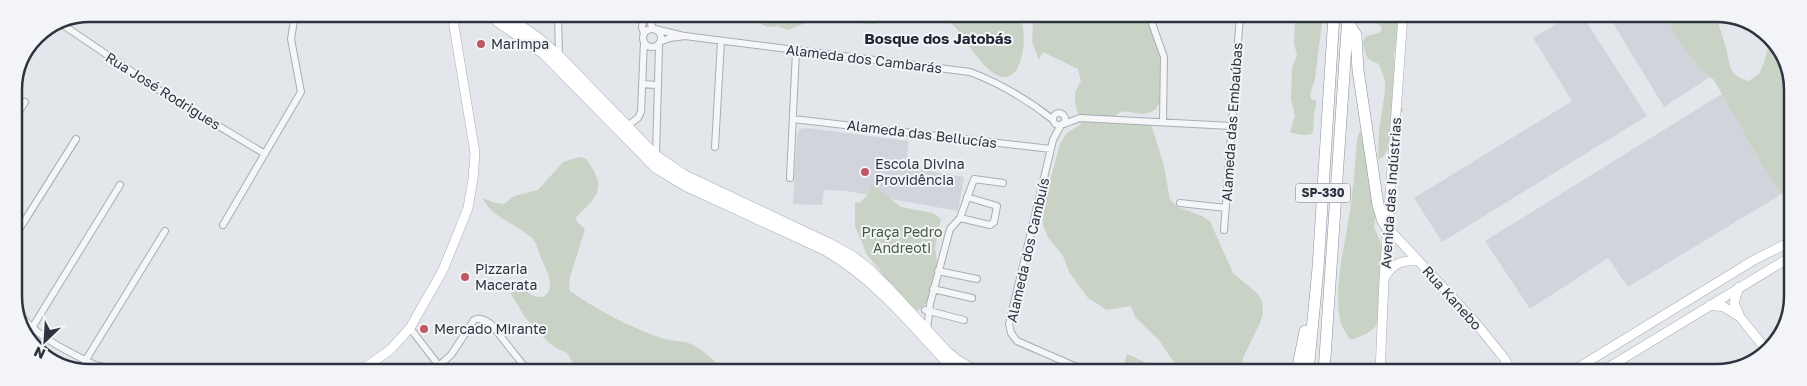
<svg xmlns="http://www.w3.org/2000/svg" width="1807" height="386" font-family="'Golos Text',sans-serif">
  <rect width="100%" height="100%" fill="#e3e6ea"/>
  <!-- built -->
  <path fill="#d1d5db" d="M1571 15H1582L1647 116 1442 242 1414 198 1572 101 1533 38Z
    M1608 15H1671L1710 77 1664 107Z
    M1725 92 1785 192 1628 287 1608 258 1530 309 1485 241Z
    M807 128 909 141 906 167 964 177 958 211 846 191 824 190 822 205 793 204 797 135 800 129Z"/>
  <!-- green -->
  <path fill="#c8d3c5" d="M742 14H893C872 35 853 16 829 17 815 18 801 25 788 30L777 26 767 27Z
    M934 14 1020 15C1025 33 1026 48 1018 67 1017 71 1015 72 1011 75 991 87 967 40 957 29 951 22 942 19 934 14Z
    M1031 15H1148L1162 54 1163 98 1155 110C1152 112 1147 113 1144 114 1133 114 1120 106 1114 118L1146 123 1152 127 1164 166 1170 200 1178 207 1202 216 1210 221 1233 273 1257 293 1262 301 1263 313 1260 323 1243 358 1242 372H1127L1124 364 1127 354 1151 365 1163 369 1175 364 1159 340 1135 317 1131 306 1107 310 1088 298 1069 272 1063 256 1048 237 1043 225 1044 202 1060 144 1067 133 1081 124 1075 103V92L1081 81 1078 69 1043 52 1039 60 1032 42 1033 24Z
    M1295 15H1323L1315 79 1310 94 1311 99 1316 101C1317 107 1314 110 1314 115 1313 121 1314 127 1313 133 1306 137 1297 134 1290 132L1295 116 1291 100 1292 68 1297 55 1294 44Z
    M1382 15H1401L1394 54 1397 104 1404 110C1385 126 1396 143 1382 158L1378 159 1379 131 1385 91V81L1379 64C1364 59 1366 55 1363 42L1366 36 1379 33 1382 29 1381 26 1375 22Z
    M1664 15H1715C1719 25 1722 35 1725 45 1731 63 1726 75 1749 81L1759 74 1764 63 1771 36 1792 75V230L1784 229 1787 207 1785 198 1762 164 1714 80C1691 63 1679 39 1664 15Z
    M1362 131 1373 202 1372 203 1376 215 1374 227 1380 241 1384 260 1377 325C1370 333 1360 337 1350 340 1347 334 1341 326 1340 319 1334 288 1343 254 1348 223 1353 195 1355 167 1357 139L1359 133Z
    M579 157 586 159C608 188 598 196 576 217L577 222 585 229 570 277 569 290C593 308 632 328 661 338 670 341 685 341 691 344 700 348 720 364 723 371H581L573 363 567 353 556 348 549 343 525 317 511 294 513 287C523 286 531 298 541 297 549 296 550 288 550 282 549 274 545 267 542 260 539 254 537 244 533 239 518 224 491 218 483 198L495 203 504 204 514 196 538 190 563 162Z
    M872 185 901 207 933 213 941 219 935 248 938 269 931 298 919 310 909 313 878 268 867 255 855 226V202L860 203 870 192Z"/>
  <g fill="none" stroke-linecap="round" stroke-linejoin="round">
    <!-- street casing -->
    <g stroke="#a9adb4" stroke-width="8">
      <path id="street" d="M558 14 559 56
        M647 14 653 29
        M1149 15 1164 57 1163 122
        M63 25 159 90 265 154
        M643 38a9 9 0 1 1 18 0a9 9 0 1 1-18 0Z
        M655 29 684 36
        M644 34 642 27 644 14
        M662 41 670 38 685 36 970 72C999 83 1028 100 1052 119
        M642 84 657 85
        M1053 119a6 6 0 1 1 12 0a6 6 0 1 1-12 0Z
        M793 119 1051 149
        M14 120 25 102
        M1064 124 1080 118 1231 126
        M1061 125 1053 140 1009 324 1011 333 1017 341 1088 372
        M627 126 638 118 641 112 644 41
        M715 147 721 41
        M656 156 659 45
        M790 178 796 51
        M1180 203 1226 208
        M960 218 974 179 1003 183
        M223 225 301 92 291 39 295 14
        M1224 230 1240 15
        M15 236 76 139
        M938 271 977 279
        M933 289 972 298
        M15 308C34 336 65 350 95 365L101 371
        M925 310 964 320
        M32 328 120 185
        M410 328 443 371
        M927 330 930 304 950 229 960 218 990 225 994 222 997 206 967 197
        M95 365 115 369 118 371
        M79 371 165 231
        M433 371 451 355 474 320C481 317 485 320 491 324L528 371"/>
    </g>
    <!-- secondary casing -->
    <g stroke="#a9adb4" stroke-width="10">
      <path id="secondary" d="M1388 228 1475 322 1504 358 1512 372
        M1385 277C1393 263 1402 260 1418 261
        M1739 287 1734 303 1740 317 1768 352
        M1710 305 1724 307 1740 317
        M360 371 390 350 410 328 443 270 468 208 473 179 475 153 452 14
        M1380 372 1384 279 1403 15
        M1571 372 1754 260 1792 241
        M1601 372 1792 256"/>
    </g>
    <!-- primary casing -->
    <g stroke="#a4aab4" stroke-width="11">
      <path id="primary" d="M487 14 544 54 656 168 686 186 825 250C877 280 915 328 956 372
        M504 14 538 38 559 56 656 156 684 175 828 243 852 256 869 269 888 288 946 351 957 360 977 372"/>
    </g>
    <!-- highway casing -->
    <g stroke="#8c939f" stroke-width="12">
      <path id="highway" d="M1347 21 1356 35 1358 70 1378 205 1383 221 1388 228
        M1297 372 1305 331
        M1308 372 1318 268 1334 15
        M1324 372 1348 15"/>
    </g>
    <!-- street -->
    <use href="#street" stroke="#f5f6f8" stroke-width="6"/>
    <!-- secondary -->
    <use href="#secondary" stroke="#fff" stroke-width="9"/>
    <!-- primary -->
    <use href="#primary" stroke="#fff" stroke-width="10"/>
    <!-- highway -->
    <use href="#highway" stroke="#fff" stroke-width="11"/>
  </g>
  <!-- markers -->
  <g fill="#c15665" stroke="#f3f4f7" stroke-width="2">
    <circle cx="481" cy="44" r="5"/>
    <circle cx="865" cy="172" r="5"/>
    <circle cx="465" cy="277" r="5"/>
    <circle cx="424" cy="329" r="5"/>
  </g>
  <g text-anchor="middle" stroke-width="4" stroke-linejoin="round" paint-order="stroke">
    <!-- shield labels -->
    <rect fill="#f3f4f7" stroke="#686e77" stroke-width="1" x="1295.5" y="183.5" width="55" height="19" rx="4"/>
    <g font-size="12" font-weight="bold" fill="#2d3440">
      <text x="1323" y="197">SP-330</text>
    </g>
    <!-- poi labels -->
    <g font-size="14" fill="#2d3440" stroke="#f3f4f7" text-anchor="start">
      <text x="491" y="49">Marimpa</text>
      <text x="875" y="169">Escola Divina<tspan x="875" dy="16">Providência</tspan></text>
      <text x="475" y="274">Pizzaria<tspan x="475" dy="16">Macerata</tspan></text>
      <text x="434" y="334">Mercado Mirante</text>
    </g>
    <!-- street labels -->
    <g font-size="14" fill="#2d3440" stroke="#f3f4f7">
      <text transform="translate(864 59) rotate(7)" y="5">Alameda dos Cambarás</text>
      <text transform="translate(163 91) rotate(32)" y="5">Rua José Rodrigues</text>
      <text transform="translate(1232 122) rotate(-86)" y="5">Alameda das Embaúbas</text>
      <text transform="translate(922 134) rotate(7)" y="5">Alameda das Bellucías</text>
      <text transform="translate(1391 193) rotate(-86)" y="5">Avenida das Indústrias</text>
      <text transform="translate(1028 250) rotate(-77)" y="5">Alameda dos Cambuís</text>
      <text transform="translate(1452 298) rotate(48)" y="5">Rua Kanebo</text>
    </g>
    <!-- park labels -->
    <g font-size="14" fill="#415b3b" stroke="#f3f4f7">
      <text x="902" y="237">Praça Pedro<tspan x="902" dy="16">Andreoti</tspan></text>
    </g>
    <!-- neighbourhood labels -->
    <g font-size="15" font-weight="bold" fill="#1f2531" stroke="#f3f4f7">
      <text x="938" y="44">Bosque dos Jatobás</text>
    </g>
  </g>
  <!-- crop -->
  <path d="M0 0H1807V386H0ZM90 22H1716A68 68 0 0 1 1784 90V296A68 68 0 0 1 1716 364H90A68 68 0 0 1 22 296V90A68 68 0 0 1 90 22Z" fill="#f3f4f7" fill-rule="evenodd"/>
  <path fill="none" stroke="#2d3440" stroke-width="2.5" d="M90 22H1716A68 68 0 0 1 1784 90V296A68 68 0 0 1 1716 364H90A68 68 0 0 1 22 296V90A68 68 0 0 1 90 22Z"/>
  <!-- north arrow -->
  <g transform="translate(45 341) rotate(205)" stroke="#f3f4f7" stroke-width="4" paint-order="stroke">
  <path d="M0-4L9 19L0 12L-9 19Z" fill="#2d3440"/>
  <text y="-8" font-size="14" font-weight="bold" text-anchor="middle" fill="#2d3440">N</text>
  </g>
</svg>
